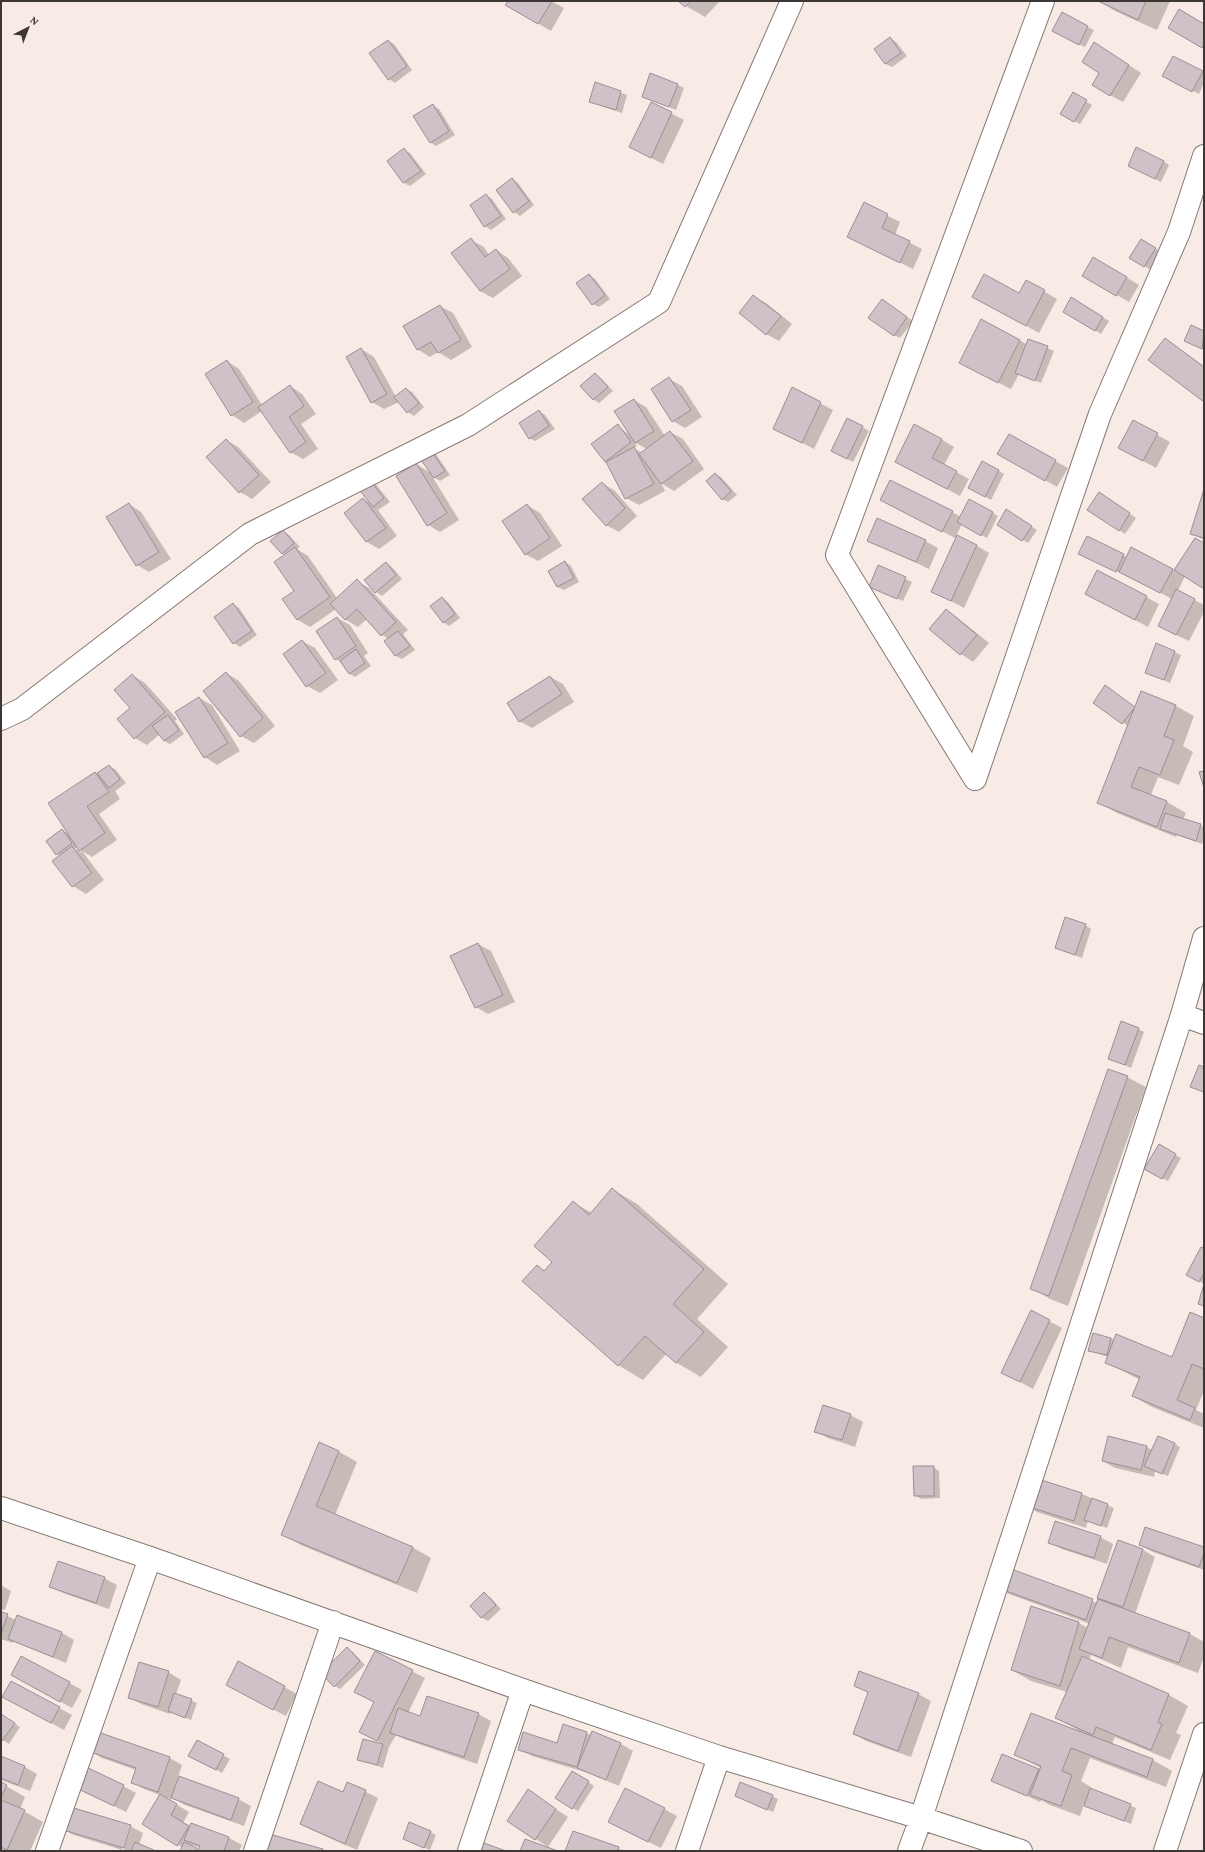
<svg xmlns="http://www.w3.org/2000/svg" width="1205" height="1852" font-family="'Crimson Pro',serif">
  <rect width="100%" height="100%" fill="#f8eae4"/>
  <!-- shadow -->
  <path fill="#0003" fill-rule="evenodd" d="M509 1H551L564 8 551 31 507 5Z
    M680 1H720L705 17 686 6Z
    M1098 1H1170L1157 30 1117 12Z
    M1062 14 1094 30 1085 47 1059 34Z
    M890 38 896 42 907 56 892 67 886 64 875 49Z
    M388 41 394 44 412 70 395 83 389 79Z
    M1107 51 1141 73 1123 102 1110 95 1101 73Z
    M1173 57 1204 73V83L1199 94 1170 79Z
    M595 84 627 95 622 113 590 102Z
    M678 85 684 88 676 110 649 99Z
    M1073 94 1092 105 1080 124 1062 114Z
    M651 103 684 120 663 164 630 147Z
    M433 106 439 109 455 135 436 146 430 142Z
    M404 150 410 153 426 174 410 186 404 183 388 161Z
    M1163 161 1169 165 1161 182 1135 169Z
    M512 179 518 183 534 205 520 216 514 212Z
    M486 195 492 199 506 219 491 230 485 226Z
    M864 204 900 222 895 235 922 249 913 269 849 237Z
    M471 240 484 247 489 255 496 250 508 258 522 276 493 298 480 291Z
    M1141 240 1161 252 1151 270 1131 258Z
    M1106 265 1139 285 1129 302 1084 276Z
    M589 275 595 279 610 299 599 307 593 304Z
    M1026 281 1057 299 1039 333 986 303 1019 295Z
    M753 296 766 303 792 324 779 341 766 334Z
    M1072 299 1109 321 1101 334 1064 311Z
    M882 300 913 321 900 338 894 335Z
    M440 306 453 313 472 347 451 360 438 352 430 357 417 349Z
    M1192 327 1204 332V350L1192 344Z
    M1165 339 1204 366V401Z
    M1020 340 1027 345 1029 340 1054 351 1041 383 1019 374 1011 389 973 370Z
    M361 349 374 357 396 397 406 389 412 392 424 407 414 416 408 412 399 402 384 409 372 402Z
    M227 361 239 369 262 405 290 386 302 394 316 414 301 424 318 449 303 459 290 452 262 411 244 423 232 415Z
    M595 374 601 378 613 391 599 403 593 399Z
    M669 379 682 386 702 417 685 428 673 421Z
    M793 389 833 410 814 449 774 428Z
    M634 400 646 407 665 436 670 432 683 439 704 469 674 491 661 483 665 491 639 505 626 498 606 461 618 426 627 433 629 432ZM634 442 647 449 642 453 634 448 637 446Z
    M539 411 545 415 555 429 535 441 529 438Z
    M848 419 869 431 853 462 838 454Z
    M1134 422 1170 442 1156 468 1132 455Z
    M1009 435 1068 468 1057 487 999 454Z
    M941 439 954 447 944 465 969 479 960 496 896 462Z
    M226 440 238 447 271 482 252 499 240 492Z
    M434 451 450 475 440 481 432 476 459 520 440 532 428 525 416 464 431 473Z
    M983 462 1004 474 991 500 969 488Z
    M715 474 721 477 737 495 728 502 722 499Z
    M374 482 390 502 378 510 397 536 379 549 367 542 345 513 363 499 372 504 358 487Z
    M602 483 614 490 637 516 619 532 606 525Z
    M1204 492V540L1191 533Z
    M1105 497 1136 518 1125 534 1119 530Z
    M129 504 141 512 171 559 149 572 137 565Z
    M527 505 540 513 562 546 538 561 525 554Z
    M894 507 952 512 961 517 993 513 998 516 987 538 962 524 955 538Z
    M1012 514 1037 530 1028 543 1023 540Z
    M283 531 289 535 300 547 297 549 308 556 337 598 357 581 369 588 408 630 403 634 415 650 402 659 396 656 385 641 389 639 382 635 367 619 358 627 346 620 336 609 310 627 298 620 283 599 295 591 285 555 282 553Z
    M1087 538 1127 557 1132 548 1175 571 1195 539 1204 544V588L1185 576 1178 591 1204 605V612L1189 641 1172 633V599L1123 573 1122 574 1086 557Z
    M869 540 925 541 938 548 929 569Z
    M977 546 989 553 964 608 932 591Z
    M565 562 571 566 579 582 564 590 558 587 549 571Z
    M386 563 392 567 402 579 382 596 376 592Z
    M879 567 912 582 903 601 876 590Z
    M1097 571 1159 604 1148 627 1086 594Z
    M442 598 448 602 460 618 449 626 443 622Z
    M233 604 239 608 257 635 240 647 234 643Z
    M946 610 958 618 989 643 973 662 961 654 930 629Z
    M337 618 350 625 368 653 364 656 371 666 355 677 350 674 342 663 336 659Z
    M302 641 315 648 338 680 320 693 307 686Z
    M1157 644 1181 655 1170 683 1146 672Z
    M226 673 239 681 275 726 254 743 241 736Z
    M132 675 145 683 177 719 175 721 184 734 170 744 164 741 160 734 147 745 135 738 131 708Z
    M550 677 563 684 574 702 532 728 519 721Z
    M199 698 212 705 240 751 217 765 205 757 176 712Z
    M1094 703 1136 708 1176 706 1194 716 1183 746 1193 752 1179 785 1158 777 1151 795 1167 802 1186 813 1183 819 1204 827V837L1202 844 1177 835 1176 837 1117 813 1098 802 1128 726Z
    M109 766 115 769 126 783 115 791 120 799 99 814 117 840 92 857 82 851 104 880 86 894 73 886 54 861 60 856 57 854 62 830 70 835 95 773 98 774ZM78 846 82 853 75 849Z
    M1085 925 1091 929 1082 958 1056 948Z
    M478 944 491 951 515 1002 488 1014 476 1007Z
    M1138 1029 1144 1032 1131 1068 1109 1058Z
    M1127 1077 1146 1087 1068 1306 1050 1299 1031 1288Z
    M1159 1145 1181 1158 1168 1181 1146 1169Z
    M612 1189 637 1204 728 1284 697 1319 728 1347 701 1377 677 1363 666 1354 643 1380 618 1365 537 1266 545 1271 553 1262 574 1203 592 1213Z
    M1204 1250V1284L1187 1274Z
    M1031 1312 1062 1328 1033 1389 1002 1372Z
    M1204 1319V1391L1196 1410 1204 1414V1428L1152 1407 1133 1396 1140 1380 1106 1362 1108 1357 1090 1351 1110 1338 1172 1358Z
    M850 1415 863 1422 855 1447 828 1438 815 1431Z
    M1175 1444 1180 1447 1168 1476 1155 1471 1154 1477 1115 1468 1103 1461 1147 1447 1152 1450Z
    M338 1451 357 1462 335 1515 412 1547 431 1558 417 1593 301 1545 282 1534Z
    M933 1467 939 1471 940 1498 921 1499 915 1495Z
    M1033 1479 1082 1494 1114 1508 1107 1528 1088 1521 1086 1528 1037 1512 1025 1505Z
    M1100 1537 1113 1544 1107 1564 1062 1549 1049 1542Z
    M1140 1545 1204 1548V1570L1153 1552Z
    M1143 1550 1155 1557 1135 1614 1190 1634 1204 1642V1657L1198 1673 1128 1647 1121 1668 1091 1655 1089 1660 1169 1695 1188 1706 1176 1733 1181 1735 1170 1760 1115 1737 1112 1744 1153 1760 1172 1771 1166 1787 1090 1758 1081 1781 1091 1787 1090 1789 1136 1808 1131 1824 1084 1805 1080 1816 1050 1805 1041 1800 1040 1802 992 1780 1038 1770 1040 1771 1041 1768 1016 1755 1078 1730 1056 1718 1067 1692 1031 1681 1012 1670 1031 1608 1079 1623 1088 1628 1090 1624 1009 1594 996 1586 1003 1567 1097 1603 1103 1602 1099 1598Z
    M104 1578 117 1585 109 1609 63 1593 50 1586Z
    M1 1585 11 1591 5 1610 1 1609Z
    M484 1594 490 1597 501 1609 488 1621 482 1618 471 1606Z
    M1 1613 16 1620 62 1633 74 1640 66 1663 13 1641V1643L1 1639Z
    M347 1648 353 1652 365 1665 340 1689 335 1686Z
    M375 1652 425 1678 408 1713 421 1717 478 1714 491 1721 477 1764 404 1739 396 1735 389 1747 383 1768 358 1759 364 1740 383 1744 360 1732 375 1703 355 1692Z
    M22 1657 82 1690 72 1708 25 1682Z
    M238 1662 297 1694 286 1716 239 1692Z
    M168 1672 181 1680 176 1694 197 1703 191 1720 171 1712 170 1714 141 1704 129 1697Z
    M855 1686 918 1694 931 1701 911 1757 866 1741 854 1734 869 1693Z
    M16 1704 59 1708 72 1715 64 1730Z
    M1 1714 20 1727 9 1744 1 1739Z
    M563 1725 591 1735 593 1732 621 1744 633 1751 619 1786 588 1773 532 1756 519 1749 558 1744Z
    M96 1732 170 1758 182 1765 178 1777 238 1799 251 1806 244 1826 185 1805 171 1797V1799L164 1797 189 1812 183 1823 190 1827 192 1824 229 1838 242 1845 239 1851H181L183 1848 144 1824 160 1795 144 1789 132 1782 136 1770 102 1758 89 1750ZM194 1845 200 1848V1850L193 1847Z
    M197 1741 230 1759 222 1773 195 1759Z
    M1 1757 25 1767 37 1774 30 1791 1 1780Z
    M578 1775 594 1786 578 1811 572 1808Z
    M1 1783 25 1797 20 1809 43 1822 30 1851H5L1 1849Z
    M348 1783 378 1798 357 1850 314 1831 301 1824 343 1793Z
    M123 1786 136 1793 126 1812 76 1787Z
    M528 1791 568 1817 548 1847 508 1821Z
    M736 1796H772L778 1799 773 1812Z
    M664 1809 677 1816 661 1848 622 1829Z
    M130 1826 143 1833 139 1845 154 1851 124 1850 131 1827H129L122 1850 74 1835 61 1828Z
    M430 1832 436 1835 430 1850 410 1842Z
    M618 1848 624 1851H566Z"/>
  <!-- building -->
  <path fill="#cec1c8" stroke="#9b8f95" d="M508 1H552L538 24 505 5Z
    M678 1H691L685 7Z
    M1098 1H1146L1138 20Z
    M1179 9 1204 24V44L1202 48 1168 28Z
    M1062 12 1088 26 1079 45 1052 31Z
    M890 37 901 53 885 64 874 49Z
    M388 40 407 66 388 80 369 53Z
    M1094 42 1129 65 1110 96 1092 85 1099 73 1082 62Z
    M1173 56 1203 71 1192 92 1162 76Z
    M650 73 678 84 669 107 642 97Z
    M595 82 621 91 616 110 589 102Z
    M1073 92 1087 100 1074 122 1060 114Z
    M651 102 672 112 651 158 629 147Z
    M433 104 449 131 430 143 413 116Z
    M1136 147 1164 161 1155 179 1128 166Z
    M404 148 421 171 403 183 387 161Z
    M512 178 529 201 513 213 496 190Z
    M486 194 501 216 484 227 470 205Z
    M864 202 888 214 882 228 910 241 900 263 847 237Z
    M471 238 485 257 496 249 510 269 480 291 451 253Z
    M1141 239 1156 248 1144 267 1129 258Z
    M1093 257 1127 277 1116 296 1082 276Z
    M589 274 605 295 592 305 576 283Z
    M984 274 1019 293 1026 280 1045 290 1026 326 972 297Z
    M753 295 781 316 766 335 739 313Z
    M1071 297 1103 317 1095 331 1063 312Z
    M882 299 907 317 894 336 868 318Z
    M440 305 461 340 438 353 431 342 417 350 403 326Z
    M981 319 1020 340 998 383 959 363Z
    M1191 325 1204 331 1202 349 1184 341Z
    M1165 338 1204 367V402L1148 360Z
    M1028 339 1048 346 1035 381 1015 373Z
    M361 348 387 394 371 403 346 357Z
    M227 360 253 402 231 416 205 374Z
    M595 373 608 387 593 400 580 386Z
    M669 377 691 410 672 422 651 389Z
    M290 385 304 406 289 417 306 442 290 453 258 407Z
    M792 387 821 402 802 443 773 429Z
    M406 388 419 403 407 413 394 397Z
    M634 399 654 431 635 443 614 411Z
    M539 410 549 426 529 439 519 423Z
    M847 418 863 426 847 459 831 451Z
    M1133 420 1158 433 1143 461 1118 448Z
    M618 424 631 442 605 462 591 444Z
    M914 424 942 439 932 458 957 471 947 489 895 462Z
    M670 431 693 461 661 484 639 454Z
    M1009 434 1056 460 1045 481 997 454Z
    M226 439 259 475 239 493 206 457Z
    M428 446 445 471 434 478 416 453Z
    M634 447 654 484 625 499 606 462Z
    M982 461 999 470 985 497 968 488Z
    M416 463 447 513 427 526 396 476Z
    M715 473 731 491 722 500 706 481Z
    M368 478 384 498 373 507 357 487Z
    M890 480 953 511 942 532 880 500Z
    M602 482 625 508 606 526 582 499Z
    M1204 489V538L1190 534Z
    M1099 492 1130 513 1119 531 1087 510Z
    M363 498 386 528 366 542 344 513Z
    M969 499 993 512 981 536 957 522Z
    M129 503 159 552 136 566 106 517Z
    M527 504 550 538 525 555 502 521Z
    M1006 509 1032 526 1022 541 997 525Z
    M877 518 926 540 916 562 867 541Z
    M283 530 294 543 282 554 270 541Z
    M957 535 977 545 951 601 931 592Z
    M1087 536 1124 554 1116 572 1078 554Z
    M1195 538 1204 543V589L1174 570Z
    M295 547 330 597 297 620 282 599 294 591 274 562Z
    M1131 547 1173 569 1160 593 1119 572Z
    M565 561 574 578 557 587 548 571Z
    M386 562 396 575 375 593 364 580Z
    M878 565 906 577 897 599 869 587Z
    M1097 570 1147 596 1135 620 1085 594Z
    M357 579 396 622 381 636 357 609 345 620 330 604Z
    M1176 589 1195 599 1176 635 1158 626Z
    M442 597 455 614 443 623 430 606Z
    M233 603 252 631 233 644 214 617Z
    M946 609 977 635 960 655 929 629Z
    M337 617 356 646 335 660 316 631Z
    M398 631 410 646 395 656 384 641Z
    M302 640 326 673 306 687 283 654Z
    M1156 643 1175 651 1164 680 1145 673Z
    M356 649 365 663 349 674 340 661Z
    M226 672 263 718 240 737 203 691Z
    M132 674 165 712 134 739 117 719 130 708 114 690Z
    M550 676 562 694 519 722 507 703Z
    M1105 685 1135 707 1122 724 1093 703Z
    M1141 691 1176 705 1164 736 1174 740 1160 775 1139 767 1131 787 1167 801 1157 827 1097 803Z
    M199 697 228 743 204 758 175 712Z
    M168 715 179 730 164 741 152 726Z
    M109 765 120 779 109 788 97 773Z
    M1204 771V788L1199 772Z
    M95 772 109 792 87 806 105 833 79 851 48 803Z
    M1165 813 1201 824 1196 841 1160 829Z
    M62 829 72 843 56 855 46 841Z
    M72 846 92 873 72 887 52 861Z
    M1065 917 1086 924 1075 955 1055 948Z
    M478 943 503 995 475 1008 450 956Z
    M1121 1021 1139 1028 1125 1065 1108 1059Z
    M1199 1065 1204 1067V1092L1190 1087Z
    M1108 1069 1128 1076 1049 1296 1030 1289Z
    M1159 1144 1176 1154 1162 1179 1144 1169Z
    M612 1188 704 1269 673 1304 704 1332 676 1363 645 1336 618 1366 522 1281 537 1265 544 1271 552 1262 534 1246 573 1201 589 1215Z
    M1201 1247 1204 1248V1273L1199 1282 1186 1275Z
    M1204 1284V1306L1198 1304Z
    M1031 1310 1050 1320 1020 1382 1001 1373Z
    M1190 1312 1204 1318V1369L1192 1364 1177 1400 1195 1408 1190 1420 1132 1396 1140 1377 1105 1363 1116 1334 1172 1357Z
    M1093 1333 1111 1338 1107 1355 1088 1351Z
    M823 1405 851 1414 842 1440 814 1432Z
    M1108 1436 1147 1446 1141 1470 1102 1461Z
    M1158 1436 1175 1443 1162 1474 1144 1466Z
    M319 1442 339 1451 316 1506 413 1547 397 1583 281 1535Z
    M913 1466H934V1496H914Z
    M1032 1477 1082 1493 1074 1521 1023 1505Z
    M1092 1498 1108 1504 1101 1526 1084 1520Z
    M1055 1521 1101 1536 1094 1558 1048 1543Z
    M1145 1527 1204 1547V1553L1199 1567 1139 1545Z
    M1118 1540 1143 1549 1123 1607 1097 1598Z
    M58 1561 105 1577 96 1603 49 1587Z
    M1003 1566 1093 1599 1086 1620 995 1587Z
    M484 1592 496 1605 481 1618 470 1606Z
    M1098 1599 1190 1633 1179 1663 1109 1637 1102 1658 1079 1649Z
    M1031 1606 1079 1622 1060 1686 1011 1670Z
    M1 1612 8 1614 1 1634Z
    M17 1615 62 1632 53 1657 8 1639Z
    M347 1647 360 1661 334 1687 321 1673Z
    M375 1651 413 1670 377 1741 359 1732 374 1702 354 1692Z
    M21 1656 70 1682 60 1702 11 1675Z
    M1082 1656 1169 1694 1158 1722 1162 1724 1151 1750 1096 1727 1093 1735 1055 1718Z
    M238 1661 285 1686 273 1710 226 1685Z
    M139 1662 169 1671 158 1707 128 1698Z
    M859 1671 919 1693 898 1751 853 1734 868 1692 854 1686Z
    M11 1681 60 1707 51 1723 2 1697Z
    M174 1693 192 1699 185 1718 168 1711Z
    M427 1696 479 1713 464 1757 390 1733 398 1708 420 1716Z
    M1031 1713 1153 1759 1147 1777 1071 1748 1062 1771 1072 1775 1061 1806 1030 1795 1041 1766 1014 1755Z
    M1 1714 15 1723 2 1741 1 1740Z
    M563 1724 587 1732 577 1767 518 1750 523 1732 557 1743Z
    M95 1731 170 1757 158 1792 131 1783 136 1768 88 1751Z
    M592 1731 621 1743 606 1780 577 1768Z
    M363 1739 383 1744 377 1765 357 1760Z
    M197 1740 224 1754 216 1770 188 1756Z
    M1002 1754 1039 1769 1027 1796 991 1781Z
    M1 1756 25 1766 18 1785 1 1778Z
    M84 1766 124 1785 114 1806 74 1787Z
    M572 1771 589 1781 572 1809 555 1798Z
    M179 1776 239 1798 231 1820 171 1798Z
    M318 1781 343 1792 347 1782 366 1790 345 1844 300 1824Z
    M1 1782 7 1785 1 1798Z
    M740 1782 773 1795 767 1810 735 1796Z
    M625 1788 665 1808 648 1842 608 1822Z
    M1090 1788 1131 1804 1124 1821 1084 1806Z
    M528 1789 556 1809 535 1840 507 1821Z
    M160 1794 177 1804 171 1815 189 1826 177 1846 142 1824Z
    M1 1800 25 1810 7 1850 1 1847Z
    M67 1806 131 1825 124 1848 60 1829Z
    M409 1822 431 1831 424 1848 403 1839Z
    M191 1823 229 1837 224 1851H198L200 1846 184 1840Z
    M573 1831 619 1847 617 1851H565Z
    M269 1834 323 1849V1851H264Z
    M525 1839 558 1851H520Z
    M135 1842 156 1851H131Z
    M184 1842 197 1848 196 1851H180Z
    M481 1842 506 1851H478Z"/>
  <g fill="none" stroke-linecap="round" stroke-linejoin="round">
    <!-- minor casing -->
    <g stroke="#867974" stroke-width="24">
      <path id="minor" d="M1 719 22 709 250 534 468 425 659 302 792 1
        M975 779 837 555 1043 1
        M975 779 1100 414 1179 232 1204 156
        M1182 1015 1204 1023
        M1 1508 150 1558 523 1690 719 1757 921 1818 1021 1851
        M47 1851 150 1558
        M255 1851 333 1622
        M469 1851 523 1690
        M687 1851 719 1757
        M909 1851 921 1818 1182 1015 1204 938
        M1165 1851 1204 1734"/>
    </g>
    <!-- minor -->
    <use href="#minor" stroke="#fff" stroke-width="22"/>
  </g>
  <!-- border -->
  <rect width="1205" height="1852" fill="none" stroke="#3c3634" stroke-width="4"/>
  <!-- north arrow -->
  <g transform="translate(28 28) rotate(42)" stroke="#f8eae4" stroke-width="3" paint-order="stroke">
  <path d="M0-3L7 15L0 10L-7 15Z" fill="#3c3634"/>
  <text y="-6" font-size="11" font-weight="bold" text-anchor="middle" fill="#3c3634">N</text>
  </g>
</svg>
